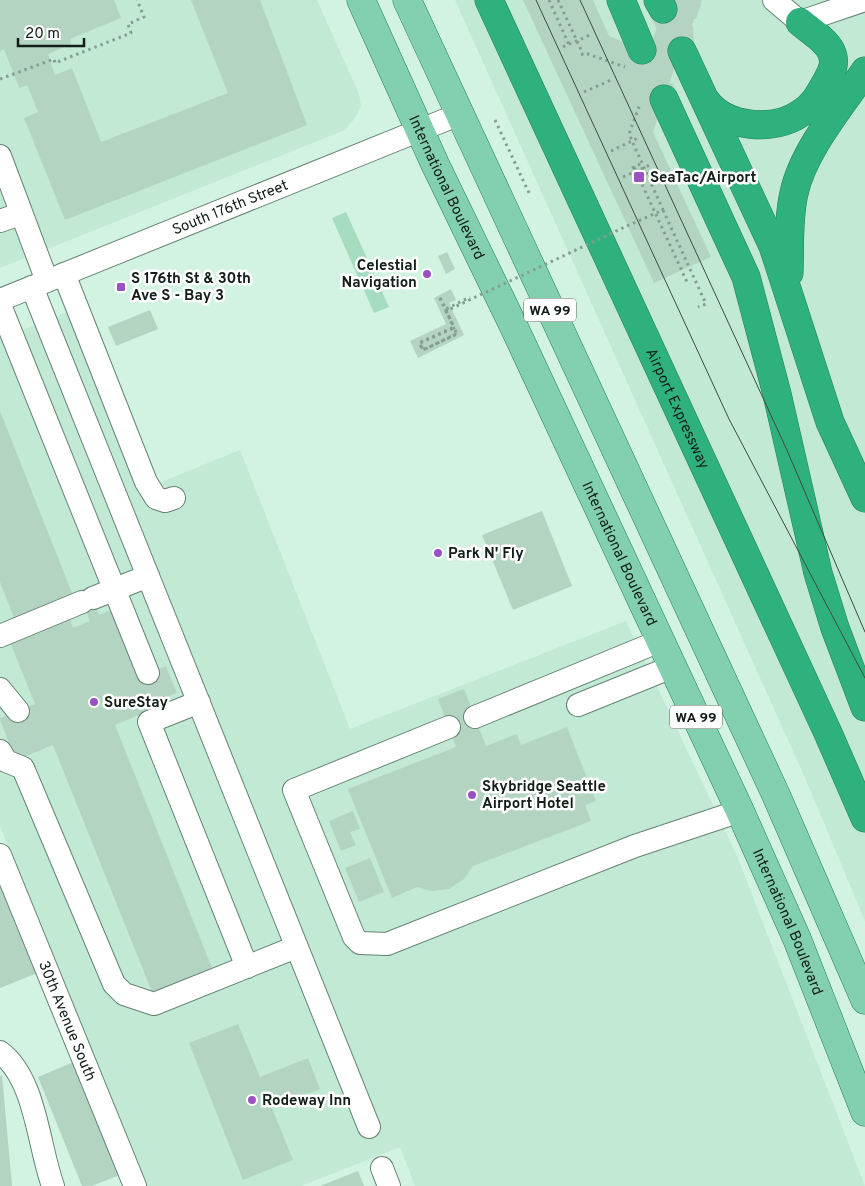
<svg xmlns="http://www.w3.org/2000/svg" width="865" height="1186" font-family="Overpass,sans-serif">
  <rect width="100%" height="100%" fill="#d2f3e1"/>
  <!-- built -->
  <path fill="#c1e9d3" d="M0 0H317L359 94 361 106 355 118 345 130 0 268Z
    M455 0H865V921L806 780Z
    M67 312 139 491 240 450 350 729 626 621 737 856 865 1186H415L400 1147 301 1186H144L0 826V339Z"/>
  <!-- green -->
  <path fill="#a5dbbe" d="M346 212 389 307 374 313 332 218Z"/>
  <!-- building -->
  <path fill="#b4d4c2" d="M0 0H114L121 18 70 39 71 44 48 54 55 75 72 68 101 142 228 93 191 0H260L307 125 65 220 24 118 38 112 27 85 19 88 4 49 0 51Z
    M523 0H593L609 36 647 52 669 0H702L676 63 653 132 711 257 654 283Z
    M447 252 455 269 446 274 438 256Z
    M451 289 456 300 449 303 464 335 418 358 410 341 446 324 434 298Z
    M150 310 158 329 116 346 108 327Z
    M0 411 72 593 88 587 99 615 114 609 141 676 166 666 177 693 151 703 153 709 115 725 212 968 152 992 53 745 16 760 0 720V718L35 704 10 642 70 619 73 628 90 621 80 598 16 623 0 582Z
    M542 511 572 586 513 610 482 535Z
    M464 689 486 746 517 734 521 745 567 727 596 801 585 805 591 821 473 866 464 879 449 889 432 891 417 887 392 898 348 789 456 747 438 699Z
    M353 811 360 829 350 832 356 845 341 851 329 821Z
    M370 858 384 892 359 902 345 868Z
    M0 873 40 972 0 988Z
    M238 1024 260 1077 308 1058 320 1089 272 1108 293 1160 243 1180 189 1043Z
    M76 1061 122 1174 92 1186H82L38 1077Z
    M2 1075 12 1186H0V1076Z
    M358 1171 364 1186H320Z"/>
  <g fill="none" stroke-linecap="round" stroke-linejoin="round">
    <!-- minor-tunnel -->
    <path stroke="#b5d3c3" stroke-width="22" stroke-dasharray="22 11" stroke-linecap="butt" d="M683 48 682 25 691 0
      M148 673 158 700
      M18 711 35 752"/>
    <!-- highway-tunnel -->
    <path stroke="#b5d3c3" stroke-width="28" stroke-dasharray="28 14" stroke-linecap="butt" d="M663 9 682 51
      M642 50 664 99"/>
    <!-- minor casing -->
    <g stroke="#668474" stroke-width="24">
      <g id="minor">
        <path d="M774 0 800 22 865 0"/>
        <path d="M0 156 47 281"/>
        <path d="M0 221 20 214"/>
        <path d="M64 274 146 482 156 498 165 501 174 498"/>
        <path d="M32 287 369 1127"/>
        <path id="s1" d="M0 300 460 114"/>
        <path d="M0 305 148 673"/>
        <path d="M93 598 148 576"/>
        <path d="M0 636 82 602"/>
        <path d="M0 689 18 711"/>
        <path d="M199 702 149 722 247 967"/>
        <path d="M578 705 672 667"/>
        <path d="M475 717 660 641"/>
        <path d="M449 727 294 790 354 937 360 943 387 944 635 846 740 811"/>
        <path d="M0 751 6 761 23 768 114 984 124 994 154 1004 296 947"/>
        <path id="s2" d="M0 855 135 1186"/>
        <path d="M0 1052C36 1079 38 1145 53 1186"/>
        <path d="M382 1168 389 1186"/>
      </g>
    </g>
    <!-- major casing -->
    <g stroke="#247e59" stroke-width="29">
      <g id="major">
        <path id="s3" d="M361 0 435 164 514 327 740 811 797 939 865 1112"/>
        <path d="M407 0 776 795 865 1000"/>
      </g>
    </g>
    <!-- highway casing -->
    <g stroke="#247e59" stroke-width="29">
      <g id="highway">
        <path id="s4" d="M489 0 828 733 865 818"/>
        <path d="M621 0 642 50"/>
        <path d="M658 0 663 9"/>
        <path d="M682 51 773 246 830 422 865 498"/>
        <path d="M664 99 746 277 777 394 818 573 835 628 865 707"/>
        <path d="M706 101C726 128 774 132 801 113 813 106 819 95 825 84 831 73 837 64 831 51 825 39 810 31 800 22"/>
        <path d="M789 273C790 246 788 219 794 193 803 151 841 106 865 71"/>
      </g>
    </g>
    <!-- path -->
    <path stroke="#859e91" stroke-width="3" stroke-dasharray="2.5 4" stroke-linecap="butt" d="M549 0 569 45
      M558 0 583 54
      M563 47 590 35
      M581 55 585 53 625 67
      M0 79 54 59 55 63 131 33 128 24 144 17 137 0
      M584 92 611 80
      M495 120 529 193
      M611 151 638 138
      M634 167 687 282
      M632 168 642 163
      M623 177 650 165
      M663 210 706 304 698 307
      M627 226 663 210 629 134 640 104
      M440 298 446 309 470 297
      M446 309 456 334"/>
    <!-- minor -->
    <use href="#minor" stroke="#fff" stroke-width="22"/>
    <!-- major -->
    <use href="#major" stroke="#82d0b0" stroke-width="28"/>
    <!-- highway -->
    <use href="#highway" stroke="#2eb17c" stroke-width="28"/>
    <!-- tram -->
    <path stroke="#3c4c44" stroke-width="1" d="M536 0 729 419 865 678
      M580 0 786 448 865 632"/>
    <!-- path-bridge -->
    <path stroke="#859e91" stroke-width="3" stroke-dasharray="2.5 4" stroke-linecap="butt" d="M440 298 446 311 627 226
      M446 311 454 327 419 343 423 350 457 334 454 328 420 343 423 350 456 334"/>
  </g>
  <!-- markers -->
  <g fill="#9a51c4" stroke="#fff" stroke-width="2">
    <rect x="633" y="171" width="12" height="12" rx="2.5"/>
    <circle cx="427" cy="274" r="5"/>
    <rect x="116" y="282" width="10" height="10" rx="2.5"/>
    <circle cx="438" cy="553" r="5"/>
    <circle cx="94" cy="702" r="5"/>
    <circle cx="472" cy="795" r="5"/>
    <circle cx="252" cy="1100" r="5"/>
  </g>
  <g text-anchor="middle" stroke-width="5" stroke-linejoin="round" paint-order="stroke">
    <!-- shield labels -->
    <g fill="#fff" stroke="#59625d" stroke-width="1">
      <rect x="524" y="298.5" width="52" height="23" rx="4"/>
      <rect x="670" y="705.5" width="52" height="23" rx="4"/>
    </g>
    <g font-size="14" font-weight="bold" fill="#121e18">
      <text x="550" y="315">WA 99</text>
      <text x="696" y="722">WA 99</text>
    </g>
    <!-- poi labels -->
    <g font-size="15" font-weight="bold" fill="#121e18" stroke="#fff" text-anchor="start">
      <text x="650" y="182">SeaTac/Airport</text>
      <text x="417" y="270" text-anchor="end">Celestial<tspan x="417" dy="17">Navigation</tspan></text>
      <text x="131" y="283">S 176th St &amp; 30th<tspan x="131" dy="17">Ave S - Bay 3</tspan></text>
      <text x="448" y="558">Park N' Fly</text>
      <text x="104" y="707">SureStay</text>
      <text x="482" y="791">Skybridge Seattle<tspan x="482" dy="17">Airport Hotel</tspan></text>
      <text x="262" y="1105">Rodeway Inn</text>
    </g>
    <!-- street labels -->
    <g font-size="15" fill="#121e18" stroke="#fff">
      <text dy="5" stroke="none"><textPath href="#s3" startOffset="206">International Boulevard</textPath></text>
      <text dy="5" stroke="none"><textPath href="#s1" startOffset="248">South 176th Street</textPath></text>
      <text dy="5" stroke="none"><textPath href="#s4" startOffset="450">Airport Expressway</textPath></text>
      <text dy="5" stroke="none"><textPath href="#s3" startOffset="611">International Boulevard</textPath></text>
      <text dy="5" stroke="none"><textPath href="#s3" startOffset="1016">International Boulevard</textPath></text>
      <text dy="5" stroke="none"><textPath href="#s2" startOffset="179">30th Avenue South</textPath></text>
    </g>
  </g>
  <!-- scale -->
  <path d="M18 38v8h66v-8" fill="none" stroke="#121e18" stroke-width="2.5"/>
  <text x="25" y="38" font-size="15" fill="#121e18" stroke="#ffffff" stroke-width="4" paint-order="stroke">20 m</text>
</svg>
